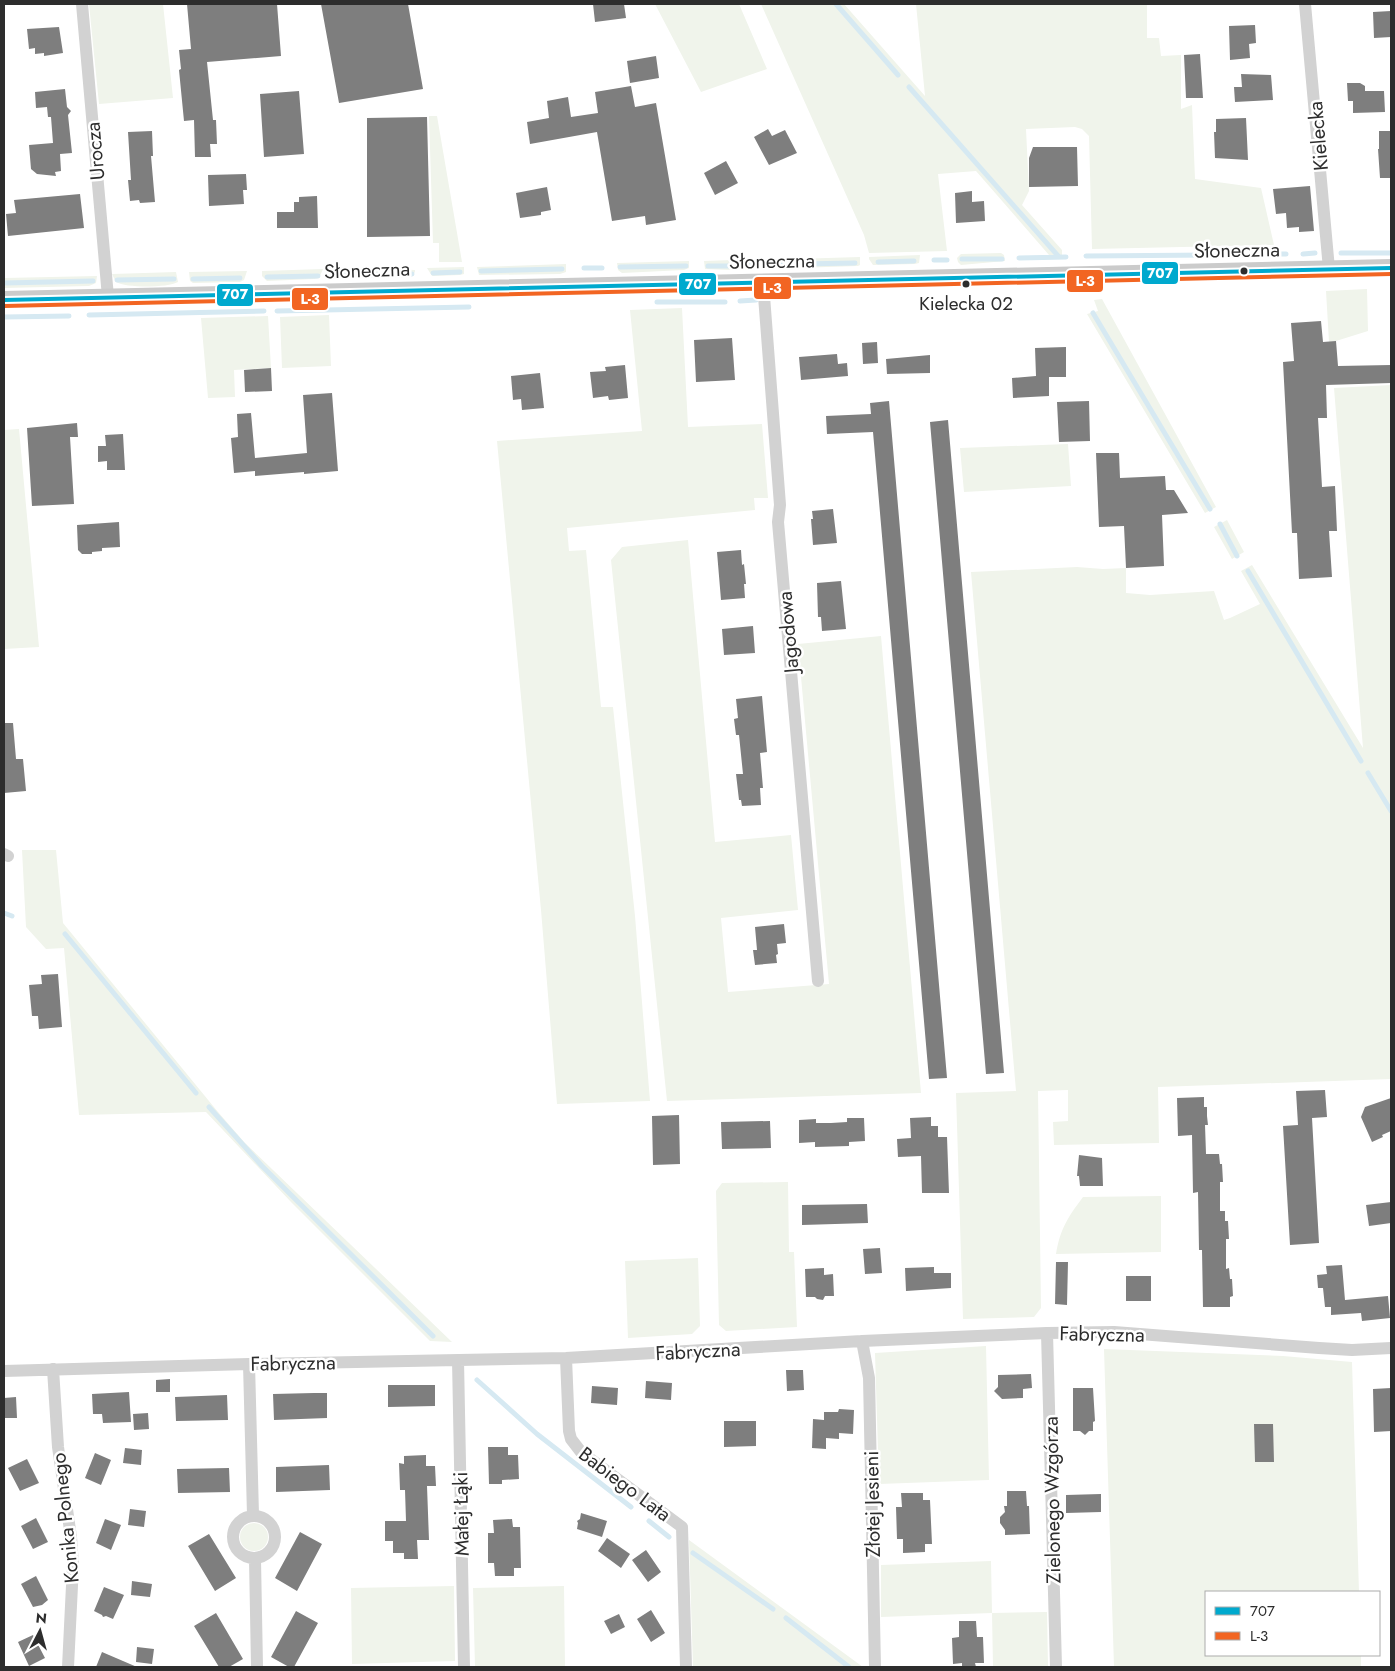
<svg xmlns="http://www.w3.org/2000/svg" width="1395" height="1671" font-family="Jost,sans-serif">
  <rect width="100%" height="100%" fill="#fff"/>
  <!-- green -->
  <path fill="#f0f4eb" d="M89 4H163L173 98 99 104Z
    M655 4H739L767 69 701 92Z
    M761 4H844L925 96 916 4H1037L1038 5 1147 4V38H1159L1161 56 1181 55V109L1192 105 1195 179 1261 188 1274 245 1092 249 1089 136 1082 129 1075 127 1026 129 1029 191 1022 205 1062 250V255H1049L976 171 938 174 947 251 869 253 864 235Z
    M429 116H437L462 262H439V243H433Z
    M1001 253 1004 255 1005 261 961 265 958 262 957 258 961 254Z
    M920 255 919 263 915 264 873 265 869 259V257Z
    M860 257V265L858 266 796 268 794 266V259Z
    M785 259 786 268 745 270 744 260Z
    M733 260V270L705 269 704 261Z
    M689 261V268L684 270 622 273 618 270 617 263Z
    M566 264V272L560 274 479 275 477 267Z
    M464 267V274L460 275 432 276 427 268Z
    M365 268 415 270V272L411 277 406 278H339L336 269Z
    M323 269 319 278 314 279 267 281 262 276V271Z
    M247 271 244 280 240 282 193 283 190 281 189 272Z
    M176 272 178 282C167 288 126 288 116 282L112 274Z
    M97 276 96 283 89 286 4 288V278Z
    M1367 289 1368 331 1336 341 1329 342 1326 291Z
    M1102 299 1216 507 1205 513 1087 314 1098 311 1094 300Z
    M682 308 688 427 762 424 768 498H754L755 510 567 528 569 551 586 550 601 707H613L635 916 650 1101 557 1104 541 910 497 441 642 431 630 310Z
    M329 315 331 366 282 368 280 317Z
    M268 316 271 368 234 370 235 397 208 398 201 318Z
    M1391 385V1079L1158 1087 1159 1143 1054 1145 1053 1122 1068 1121V1090L1038 1091 1041 1308 1034 1317 963 1319 956 1093 1016 1091 971 572 1077 567 1103 569 1126 568V593L1150 595 1214 591 1224 620 1230 618 1260 604 1241 571 1252 565 1363 748 1334 388Z
    M19 429 39 647 4 649V430Z
    M1068 444 1071 486 964 492 960 448Z
    M1227 520 1244 552 1232 559 1214 527Z
    M688 540 715 842 791 835 798 910 721 918 728 992 829 984 798 644 881 636 921 1093 667 1101 611 560 622 547Z
    M22 850H56L63 923 218 1112 245 1143 452 1342 430 1341 291 1202 206 1112 79 1115 64 948 46 949 26 927Z
    M788 1182 789 1252H794L797 1327 726 1331 719 1325 716 1191 722 1183Z
    M1161 1196V1252L1056 1254C1060 1229 1068 1217 1083 1197Z
    M698 1258 700 1326 692 1334 628 1338 625 1261Z
    M986 1346 989 1480 879 1484 875 1353Z
    M1104 1349 1283 1356 1352 1362 1359 1592H1206V1655H1361V1667H1114Z
    M240 1537a14 14 0 1 1 28 0a14 14 0 1 1-28 0Z
    M689 1540 863 1667H693Z
    M991 1561 992 1613 1047 1612 1048 1667H993L992 1613 881 1617V1565Z
    M454 1586 455 1661 352 1664 351 1588Z
    M564 1586 565 1667H475L473 1588Z"/>
  <g fill="none" stroke-linecap="round" stroke-linejoin="round">
    <!-- stream -->
    <path stroke="#d6e9f2" stroke-width="5" d="M836 4 898 75
      M909 87 1059 257
      M1341 253H1391
      M1251 254H1286
      M1303 254 1315 253
      M1221 255H1237
      M1086 256 1212 255
      M1019 258 1066 257
      M962 259H1002
      M934 260H947
      M878 262 914 261
      M799 264 855 263
      M748 265H783
      M708 266H730
      M620 267 686 266
      M584 268H602
      M481 271 562 269
      M433 273 460 272
      M340 276 412 274
      M267 277 318 276
      M193 279 240 278
      M117 280 174 279
      M4 283 93 281
      M740 301 756 300
      M657 302H725
      M277 311 469 307
      M1093 313 1210 509
      M89 315 264 311
      M4 317 69 316
      M1220 524 1237 556
      M1248 571 1361 761
      M1368 773 1391 811
      M4 913 12 916
      M65 934 196 1093
      M209 1107 262 1166 433 1336
      M477 1380 537 1434 631 1507
      M649 1521 669 1537
      M693 1553 773 1609
      M786 1618 849 1667"/>
  </g>
  <!-- building -->
  <path fill="#7e7e7e" d="M187 4H277L281 56 207 62 213 120H216L217 144H210L211 157H195L194 120 184 121 179 70 181 69 179 50 191 49Z
    M321 4H408L423 89 339 103Z
    M593 4H624L626 18 595 22Z
    M1391 11V37L1374 38 1373 12Z
    M1255 25 1256 43 1249 44 1250 58 1230 60 1229 26Z
    M59 27 63 53 44 56V53L35 54V48L29 49 27 29Z
    M1200 54 1203 98H1186L1184 55Z
    M656 56 659 78 630 83 627 61Z
    M1241 74 1271 75 1273 100 1235 102 1234 87H1242Z
    M1347 83H1360L1365 86V91H1384L1385 112 1353 113V101H1348Z
    M631 86 635 107 656 103 676 220 646 225 645 216 612 221 597 132 530 144 527 122 549 118 547 101 568 97 571 117 598 113 595 92Z
    M65 89 67 107 71 111 68 115 72 153 60 154 61 171 55 172 56 176 37 174 31 169 29 145 53 143 51 117H48L47 107 36 108 35 92Z
    M299 91 304 154 264 157 260 94Z
    M427 117 430 236 367 237V118Z
    M1246 118 1248 160 1215 158 1214 132H1216V119Z
    M768 129 772 136 785 130 797 153 769 165 754 137Z
    M152 131 153 156H151L155 202 140 203 139 200 130 201 128 180H131L128 132Z
    M1379 131H1391V178H1380L1378 149H1379Z
    M1033 147H1077L1078 186 1029 187V158Z
    M726 161 738 183 715 195 704 173Z
    M246 174 247 190H243L244 204 209 206 208 175Z
    M1310 186 1314 231 1299 232V227L1287 228 1286 213 1276 214 1273 189Z
    M547 187 551 210 541 212V215L520 218 516 193Z
    M972 191V202L984 201 985 221 956 223 955 193Z
    M80 194 84 228 8 236 6 214 16 213 14 200Z
    M317 196 318 228H277V212H294V202H299V197Z
    M1321 321 1323 342 1336 341 1338 366 1391 365V383L1326 385 1327 418H1318L1322 487 1335 486 1337 531H1329L1332 577 1299 579 1297 533H1292L1283 362 1294 361 1291 323Z
    M732 338 735 380 696 382 694 340Z
    M877 342 878 363 863 364 862 343Z
    M1066 347V377H1049V396L1013 398 1012 378 1036 376 1035 348Z
    M837 354 838 364 847 363 848 376 801 380 799 357Z
    M930 355V373L887 374 886 359Z
    M625 365 628 398 609 400 608 396 593 398 590 372 606 371 605 367Z
    M271 368 272 391 245 392 244 370Z
    M540 373 544 408 522 410 521 399 513 400 511 376Z
    M332 393 338 471 304 474V472L255 476V471L234 473 231 438 238 437 237 414 251 413 255 458 307 453 303 395Z
    M889 401 947 1078 929 1079 873 432 827 434 826 416 871 414 870 403Z
    M1089 401 1090 441 1059 442 1057 402Z
    M948 420 1004 1073 986 1074 930 422Z
    M77 423 78 437H70L74 504 32 506 27 428Z
    M123 434 125 470H107V461L98 462V446H106L105 435Z
    M1096 453H1119L1120 478 1165 476 1166 490H1174L1188 513 1162 515 1164 566 1126 568 1124 526 1099 527Z
    M833 509 837 543 813 545 811 519H813L812 511Z
    M119 522 120 547 102 548V551L92 552V554H82L78 550 77 525Z
    M741 550 742 565 744 564 746 584H744L745 598 721 600 717 552Z
    M841 581 846 629 822 631 821 617H818L817 583Z
    M753 626 755 653 724 655 722 629Z
    M762 696 767 752 760 753 763 788H760L761 805 742 806 741 800H739L736 774H743L739 735H736L734 719 738 718 736 699Z
    M4 723H13L16 759H23L26 791 4 793Z
    M784 924 786 943 777 944 778 954 776 955 777 963 755 965 753 950H757L755 927Z
    M58 974 62 1027 39 1029 38 1016H32L29 985 42 984 41 975Z
    M1325 1090 1327 1117 1312 1118 1319 1243 1290 1245 1283 1126 1298 1125 1296 1091Z
    M1204 1097V1107H1207V1116L1208 1125H1205L1206 1154H1219L1220 1164H1222L1223 1182H1220V1211H1225V1221H1228L1229 1239H1226V1269L1229 1268 1230 1279H1232L1233 1296 1230 1297V1307H1203L1202 1250H1199L1198 1192 1193 1193 1192 1135 1178 1136 1177 1098Z
    M1391 1098V1131L1382 1135 1383 1137 1372 1142 1361 1117 1365 1107Z
    M679 1115 680 1164 653 1165 652 1116Z
    M931 1117V1126H938V1137H947L949 1193H922L921 1156 898 1157 897 1139 911 1138 910 1118Z
    M847 1118H864L865 1141 849 1142V1146L815 1147V1142L799 1143V1120L816 1119V1123H831L847 1122Z
    M770 1121 771 1148 722 1149 721 1122Z
    M1079 1155 1102 1158 1103 1186H1080L1079 1176H1077Z
    M1391 1202V1223L1369 1226 1366 1205Z
    M867 1204 868 1223 802 1225V1205Z
    M880 1248 882 1273 865 1274 863 1249Z
    M1056 1262H1068L1067 1305 1055 1304Z
    M1342 1265 1345 1300 1388 1296 1390 1318 1362 1321 1361 1313 1331 1315V1307H1325L1323 1288H1318L1317 1275 1327 1274 1326 1266Z
    M934 1267V1273H951V1288L906 1291 905 1268Z
    M824 1268V1275L833 1274 834 1296H825L823 1300 817 1299 815 1297H806L805 1269Z
    M1126 1276H1151V1301H1126Z
    M786 1370H803L804 1390 787 1391Z
    M1031 1374 1032 1388 1023 1389V1398L1002 1399 994 1391 998 1387V1375Z
    M170 1379V1392H156V1380Z
    M646 1381 672 1383 671 1400 645 1398Z
    M388 1385H435V1406L388 1407Z
    M592 1386 618 1388 617 1405 591 1403Z
    M1073 1388H1093L1095 1421 1093 1422V1431H1089L1085 1435 1080 1431H1073Z
    M1391 1388V1431L1374 1432 1373 1389Z
    M129 1392 131 1422 103 1423 102 1414H93L92 1394Z
    M314 1393H327V1418L274 1420 273 1394Z
    M227 1395 228 1420 176 1421 175 1397Z
    M16 1397 17 1418H4V1398Z
    M839 1409 854 1410 853 1434 839 1433V1439L826 1438V1449L812 1448 813 1419 824 1420V1412H838Z
    M148 1413 149 1429 134 1430 133 1414Z
    M724 1421H756V1446L724 1447Z
    M1254 1424H1273L1274 1462H1255Z
    M488 1447H508V1455H518L519 1479 502 1480V1484H489Z
    M125 1448 142 1450 141 1465 123 1463Z
    M95 1453 111 1460 101 1485 85 1478Z
    M426 1455V1466H435L436 1486H427L429 1540H417L418 1559H404V1553H393V1541H385V1521H406L405 1490H400L399 1463 404 1464V1456Z
    M27 1459 39 1483 20 1491 8 1468Z
    M329 1465 330 1490 276 1492V1467Z
    M229 1468 230 1492 178 1493 177 1469Z
    M1007 1491H1026L1027 1506H1029L1030 1534 1005 1535V1530L1000 1523V1517L1005 1512 1004 1506H1007Z
    M901 1493H923V1500H930L932 1544H925V1552L903 1553V1539H897L896 1507H902Z
    M1101 1494V1512L1066 1513V1495Z
    M130 1509 146 1511 144 1527 128 1525Z
    M581 1513 607 1521 602 1537 577 1529 578 1523 577 1521 580 1519Z
    M36 1518 48 1542 33 1549 21 1526Z
    M105 1519 121 1525 111 1550 96 1543Z
    M512 1519 513 1527H520L521 1568H514V1576H495L494 1563H488V1533H494L493 1520Z
    M300 1532 322 1544 297 1591 275 1578Z
    M209 1534 236 1578 215 1591 188 1546Z
    M607 1538 630 1554 621 1568 598 1551Z
    M646 1550 661 1572 648 1582 632 1560Z
    M36 1576 48 1600 42 1605 33 1607 21 1584Z
    M132 1581 152 1584 150 1597 131 1595Z
    M104 1587 124 1595 113 1619 106 1616 103 1617 102 1615 94 1611Z
    M651 1610 665 1633 651 1642 637 1619Z
    M296 1611 318 1623 294 1667H289L271 1657Z
    M216 1613 243 1659 229 1667H219L194 1626Z
    M619 1614 625 1627 611 1634 604 1621Z
    M959 1621H976L977 1637H983L984 1663H975L976 1667H962V1663L953 1664 952 1638 959 1637Z
    M33 1635 45 1658 29 1666 18 1642Z
    M137 1647 154 1649 152 1664 136 1662Z
    M102 1652 137 1667H96Z"/>
  <g fill="none" stroke-linecap="round" stroke-linejoin="round">
    <!-- minor -->
    <path stroke="#d2d2d2" stroke-width="12" d="M82 4 108 297
      M1305 4 1329 269
      M763 283 780 505 778 522 818 981
      M4 854 8 856
      M1047 1333 1056 1667
      M862 1341 869 1378 875 1667
      M566 1358 569 1431 571 1439 581 1452 682 1527 686 1667
      M458 1360 464 1667
      M249 1364 253 1515
      M53 1369 58 1447 71 1537 73 1565 68 1667
      M4 1371 249 1364 566 1358 862 1341 1047 1333 1114 1332 1319 1348 1352 1350 1391 1348
      M233 1537a21 21 0 1 1 42 0a21 21 0 1 1-42 0Z
      M255 1559 257 1667"/>
    <!-- secondary -->
    <path stroke="#cbcbcb" stroke-width="18" d="M4 300 1391 268"/>
    <!-- bus-1 casing -->
    <g stroke="#fff" stroke-width="8">
      <path id="bus-1" d="M4 300 1391 268"/>
    </g>
    <!-- bus-2 casing -->
    <g stroke="#fff" stroke-width="8">
      <path id="bus-2" d="M4 306 1391 274"/>
    </g>
    <!-- bus-1 -->
    <use href="#bus-1" stroke="#00a9ce" stroke-width="4"/>
    <!-- bus-2 -->
    <use href="#bus-2" stroke="#f26522" stroke-width="4"/>
  </g>
  <!-- markers -->
  <g fill="#2d2d2d" stroke="#fff" stroke-width="2">
    <circle cx="1244" cy="271" r="4.5"/>
    <circle cx="966" cy="284" r="4.5"/>
  </g>
  <g text-anchor="middle" stroke-width="5" stroke-linejoin="round" paint-order="stroke">
    <!-- bus labels -->
    <g font-size="19" fill="#2d2d2d" stroke="#fff">
      <text x="966" y="310">Kielecka 02</text>
    </g>
    <!-- street labels -->
    <g font-size="20" fill="#2d2d2d" stroke="#fff">
      <text transform="translate(1318 136) rotate(-95)" y="7">Kielecka</text>
      <text transform="translate(95 151) rotate(-95)" y="7">Urocza</text>
      <text transform="translate(1237 250) rotate(-1)" y="7">Słoneczna</text>
      <text transform="translate(772 261) rotate(-1)" y="7">Słoneczna</text>
      <text transform="translate(367 270) rotate(-2)" y="7">Słoneczna</text>
      <text transform="translate(788 632) rotate(-95)" y="7">Jagodowa</text>
      <text transform="translate(1102 1334) rotate(1)" y="7">Fabryczna</text>
      <text transform="translate(698 1351) rotate(-3)" y="7">Fabryczna</text>
      <text transform="translate(293 1363) rotate(-1)" y="7">Fabryczna</text>
      <text transform="translate(625 1484) rotate(37)" y="7">Babiego Lata</text>
      <text transform="translate(1052 1500) rotate(-91)" y="7">Zielonego Wzgórza</text>
      <text transform="translate(872 1504) rotate(-91)" y="7">Złotej Jesieni</text>
      <text transform="translate(461 1514) rotate(-91)" y="7">Małej Łąki</text>
      <text transform="translate(65 1518) rotate(-96)" y="7">Konika Polnego</text>
    </g>
  </g>
  <g stroke="#fff" stroke-width="2">
    <rect x="1141" y="261" width="38" height="24" rx="5" fill="#00a9ce"/>
    <rect x="1066" y="269" width="38" height="24" rx="5" fill="#f26522"/>
    <rect x="678" y="272" width="39" height="24" rx="5" fill="#00a9ce"/>
    <rect x="753" y="276" width="39" height="24" rx="5" fill="#f26522"/>
    <rect x="216" y="283" width="38" height="24" rx="5" fill="#00a9ce"/>
    <rect x="291" y="287" width="38" height="24" rx="5" fill="#f26522"/>
  </g>
  <g font-size="14" text-anchor="middle" font-weight="bold" fill="#fff">
    <text x="1160" y="278">707</text>
    <text x="1085" y="286">L-3</text>
    <text x="698" y="289">707</text>
    <text x="772" y="293">L-3</text>
    <text x="235" y="299">707</text>
    <text x="310" y="304">L-3</text>
  </g>
  <!-- border -->
  <rect width="1395" height="1671" fill="none" stroke="#2d2d2d" stroke-width="10"/>
  <!-- legend -->
  <rect x="1205" y="1591" width="175" height="65" fill="#ffffff" stroke="#ababab"/>
  <rect x="1215" y="1607" width="25" height="8" fill="#00a9ce" stroke="#ababab"/>
  <text x="1250" y="1616" font-size="15" fill="#2d2d2d">707</text>
  <rect x="1215" y="1632" width="25" height="8" fill="#f26522" stroke="#ababab"/>
  <text x="1250" y="1641" font-size="15" fill="#2d2d2d">L-3</text>
  <!-- north arrow -->
  <g transform="translate(40 1631) rotate(6)" stroke="#ffffff" stroke-width="4" paint-order="stroke">
  <path d="M0-4L9 19L0 12L-9 19Z" fill="#2d2d2d"/>
  <text y="-8" font-size="14" font-weight="bold" text-anchor="middle" fill="#2d2d2d">N</text>
  </g>
</svg>
